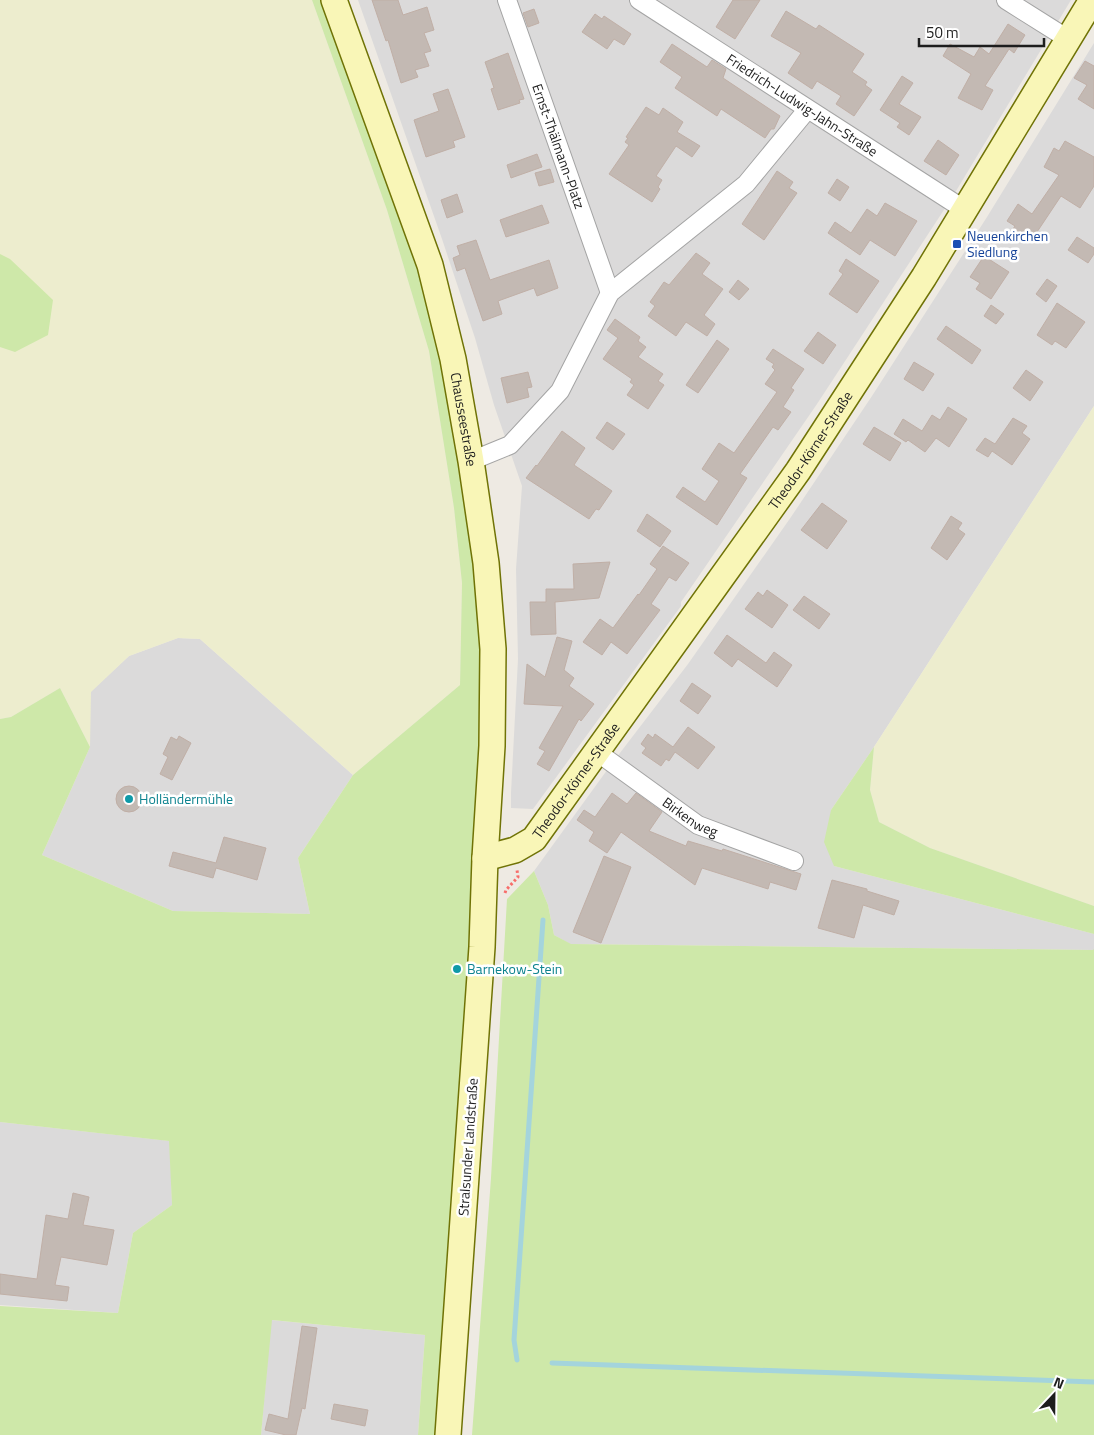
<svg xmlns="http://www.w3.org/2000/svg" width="1094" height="1435" font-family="'Titillium Web',sans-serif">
  <rect width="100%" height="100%" fill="#eeeae3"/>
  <!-- residential -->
  <path fill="#dbdada" d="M358 0H1071L953 196 817 404 681 602V606L533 809 511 808V793L518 659 516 569 522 486 494 405 475 338 442 239Z
    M1094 43V406L874 747 831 810 834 866 1094 934V950L570 944 554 935 548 905 534 871 610 766 688 664 791 517 872 396 987 217Z
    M178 638 200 639 353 775 298 858 310 914 173 911 42 855 90 747V692L129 656Z
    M0 1122 170 1141 172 1205 133 1233 118 1313 0 1305Z
    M271 1320 425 1335 418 1435H261Z"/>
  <!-- farmland -->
  <path fill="#ededce" d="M0 0H312L387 210 429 351 454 508 462 583 460 685 353 775 200 639 178 638 129 656 91 692 90 747 60 688 11 717 0 719Z
    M1094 406V906L930 848 879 822 870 790 874 747Z"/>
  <!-- grass -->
  <path fill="#cee8a9" d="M312 0H326L418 269 442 360 461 460 475 564 481 649 482 745 440 1435H418L425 1335 272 1320 261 1435H0V1306L118 1313 133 1233 172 1205 169 1141 0 1122V719L11 717 60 688 90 747 42 855 173 911 310 914 298 858 353 775 460 685 462 583 454 508 429 351 387 210Z
    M0 254 10 259 53 300 48 335 15 352 0 347Z
    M874 747 870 790 879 822 930 848 1094 906V934L834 866 824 842 831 810Z
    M534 871 548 905 554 935 571 944 1093 950 1094 949V1435H472L491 1178 507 899Z"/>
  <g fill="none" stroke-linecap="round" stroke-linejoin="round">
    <!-- stream -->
    <path stroke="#a4d4dc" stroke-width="5" d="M517 1360 514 1340 543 920
      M552 1363 1094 1382"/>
  </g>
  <!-- building -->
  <path fill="#c3b9b3" stroke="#c0afa6" d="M372 0H398L403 15 427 7 434 30 424 33 431 51 424 53 429 66 415 70 418 77 401 83 388 40 386 41Z
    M733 0H760L735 39 716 27Z
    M534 9 539 23 528 27 523 13Z
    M786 11 816 29 819 25 864 54 852 72 867 82 865 85 872 90 854 116 836 104 841 96 817 81 812 89 788 73 801 53 771 36Z
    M595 14 602 19 604 16 631 34 624 45 614 39 607 49 582 32Z
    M1008 24 1025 35 1014 53 1009 49 985 86 993 90 982 110 958 98 971 74 943 56 950 44 974 57 980 47 989 54Z
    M672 44 707 67 712 60 726 69 723 78 780 116 774 129H771L765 138 721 109 717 116 675 88 682 77 660 62Z
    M508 53 524 99 519 100 520 103 498 110 491 89 494 88 485 62Z
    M1085 61 1094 66V109L1078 99 1087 85 1074 78Z
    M902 76 913 83 899 104 921 117 909 135 897 127 900 123 880 110Z
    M448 89 465 137 453 141 455 147 426 157 414 120 439 111 433 94Z
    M646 107 659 115 663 108 683 122 677 132 700 146 692 157 676 146 656 176 662 180 658 187 660 189 652 202 609 174 629 145 625 142 628 138 626 137Z
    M938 140 959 155 946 175 924 161Z
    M1065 141 1094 157V186L1080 208 1061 196 1033 238 1027 234 1023 240 1011 232 1015 226 1007 221 1018 204 1032 214 1059 175 1044 167 1054 148 1059 151Z
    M537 154 542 167 511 178 507 165Z
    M550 169 554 182 539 186 535 173Z
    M777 171 793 182 789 188 797 193 764 240 742 224Z
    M837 179 849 187 840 201 828 193Z
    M457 194 463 212 447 218 441 200Z
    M885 203 917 221 895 256 870 240 860 255 828 233 835 222 851 233 867 209 877 216Z
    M542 205 549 223 506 237 500 220Z
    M1077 237 1094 248V254L1088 263 1068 250Z
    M476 240 490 280 549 260 558 288 537 296 534 288 498 301 502 314 483 321 465 268 457 271 453 258 460 255 457 246Z
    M696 253 710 263 702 274 723 289 704 315 715 324 707 336 686 322 676 336 648 316 655 306 650 302 664 282 669 285Z
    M984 256 1009 272 991 299 976 289 980 283 970 277Z
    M846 259 879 281 857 313 829 294 843 274 839 271Z
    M1047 279 1057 286 1046 302 1036 294Z
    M738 280 749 289 739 300 729 292Z
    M1057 303 1085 322 1066 348 1055 341 1052 345 1037 335Z
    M991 305 1004 314 996 324 984 316Z
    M615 319 640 337 638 341 646 347 638 357 663 374 658 381 664 385 648 409 627 395 634 385 630 382 632 379 603 359 618 338 607 330Z
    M946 326 981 350 972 364 937 339Z
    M818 332 836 345 823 364 804 351Z
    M717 340 729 349 698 393 686 385Z
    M773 349 804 369 791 388 794 390 783 407 791 412 778 430 773 427 740 474 747 478 717 525 676 497 683 487 705 502 719 481 702 469 719 443 734 453 777 392 765 384 775 370 772 367 774 364 766 359Z
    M914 362 934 374 923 391 904 379Z
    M1026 370 1043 382 1030 401 1013 388Z
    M528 372 532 387 527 388 529 397 507 403 501 378Z
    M948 407 967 419 949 447 936 438 925 452 908 440 906 442 894 434 903 419 922 431 932 415 940 420Z
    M1013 418 1027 426 1022 433 1030 439 1012 465 992 451 988 457 976 450 985 438 995 444Z
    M607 422 625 434 613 450 596 438Z
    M874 427 901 443 890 461 863 444Z
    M562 431 585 448 574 465 612 491 599 510 596 509 589 519 526 478 536 465 537 466Z
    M822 503 847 521 827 549 801 530Z
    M647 514 671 531 660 547 637 531Z
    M951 516 962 523 958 529 965 534 947 560 931 548Z
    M663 546 689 563 676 581 669 577 651 604 660 610 627 654 611 642 602 655 583 642 600 619 613 628 638 594 639 595 657 569 650 564Z
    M610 562 599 598 555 602 556 634 531 635 530 602H546V589H574L573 564Z
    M767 590 788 605 772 628 745 609 758 592 763 596Z
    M804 596 830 614 819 629 793 610Z
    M727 635 766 663 774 652 792 665 777 687 738 659 732 667 714 653Z
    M557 637 572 641 564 670 574 678 569 686 594 704 581 721 579 719 549 771 537 764 545 751 539 748 563 706 524 704 527 664 545 677Z
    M692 683 711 696 698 714 680 701Z
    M688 727 715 747 698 769 675 752 669 761 666 759 661 766 642 753 646 748 641 744 648 734 653 738 655 734 673 747Z
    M179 736 191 743 172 780 160 774 168 757 163 754 171 737 177 740Z
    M116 799a13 13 0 1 1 26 0a13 13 0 1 1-26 0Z
    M612 793 627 804 636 793 662 812 649 831 686 846 688 841 722 851 723 849 801 874 796 890 770 882 768 889 702 868 695 885 621 832 607 853 589 841 594 832 577 820 584 810 595 817Z
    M224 837 266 848 257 880 216 868 213 878 169 866 173 852 216 863Z
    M604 856 631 867 601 943 573 932Z
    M832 880 867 889V891L899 901 894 915 863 905 854 938 818 928Z
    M73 1193 89 1197 83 1225 114 1230 107 1265 61 1257 55 1285 69 1287 67 1301 0 1294V1274L37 1279 46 1215 68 1219Z
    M302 1326 317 1328 305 1409 302 1408 296 1435H286L265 1430 269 1414 288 1419Z
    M334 1404 368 1410 365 1426 331 1419Z"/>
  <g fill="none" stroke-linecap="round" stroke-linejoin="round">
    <!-- street casing -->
    <g stroke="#a4a4a4" stroke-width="20">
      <g id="street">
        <path id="s1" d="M507 0 610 293"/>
        <path id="s2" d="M639 0 965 210"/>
        <path d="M1006 0 1068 39"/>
        <path d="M471 461 510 445 560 391 610 293 746 184 807 110"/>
        <path id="s3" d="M597 752 698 825 794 861"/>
      </g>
    </g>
    <!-- secondary casing -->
    <g stroke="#707306" stroke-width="28">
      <g id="secondary">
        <path id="s4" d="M334 0 430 265 453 359 471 461 486 563 493 649 492 746 485 858 482 947 448 1435"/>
        <path id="s5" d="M485 858 515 850 534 839 798 471 924 277 1092 0"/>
      </g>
    </g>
    <!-- path -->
    <path stroke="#f86d6a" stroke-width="3" stroke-dasharray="2.5 2.5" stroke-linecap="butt" d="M505 893 506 890 518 877 517 870"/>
    <!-- street -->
    <use href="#street" stroke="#fff" stroke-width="18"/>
    <!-- secondary -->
    <use href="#secondary" stroke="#f9f6b7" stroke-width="25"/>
  </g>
  <!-- markers -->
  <rect fill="#1a4fb4" stroke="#fff" stroke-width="2" x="952" y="239" width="10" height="10" rx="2.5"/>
  <g fill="#0f9aa8" stroke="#fff" stroke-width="2">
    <circle cx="129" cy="799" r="5"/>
    <circle cx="457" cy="969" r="5"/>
  </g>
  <g text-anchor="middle" stroke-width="5" stroke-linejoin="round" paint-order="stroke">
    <!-- street labels -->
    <g font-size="14" fill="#1d1d1d" stroke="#fff">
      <text dy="5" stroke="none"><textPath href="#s2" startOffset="194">Friedrich-Ludwig-Jahn-Straße</textPath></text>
      <text dy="5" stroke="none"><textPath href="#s1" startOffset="155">Ernst-Thälmann-Platz</textPath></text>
      <text dy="5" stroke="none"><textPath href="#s4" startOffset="440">Chausseestraße</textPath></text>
      <text dy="5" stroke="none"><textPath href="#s5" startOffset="530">Theodor-Körner-Straße</textPath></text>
      <text dy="5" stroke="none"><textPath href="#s5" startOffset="125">Theodor-Körner-Straße</textPath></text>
      <text dy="5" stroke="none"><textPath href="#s3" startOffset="114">Birkenweg</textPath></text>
      <text transform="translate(468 1147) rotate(-86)" y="5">Stralsunder Landstraße</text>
    </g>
    <!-- transit labels -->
    <g font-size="14" fill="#164399" stroke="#fff" text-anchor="start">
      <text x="967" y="241">Neuenkirchen<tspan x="967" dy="16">Siedlung</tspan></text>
    </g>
    <!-- culture labels -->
    <g font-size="14" fill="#0d838f" stroke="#fff" text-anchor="start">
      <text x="139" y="804">Holländermühle</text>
      <text x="467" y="974">Barnekow-Stein</text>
    </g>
  </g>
  <!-- north arrow -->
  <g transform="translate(1054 1395) rotate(22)" stroke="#ffffff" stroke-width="4" paint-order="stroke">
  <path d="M0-4L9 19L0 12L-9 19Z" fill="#1d1d1d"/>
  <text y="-8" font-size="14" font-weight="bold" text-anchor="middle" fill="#1d1d1d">N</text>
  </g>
  <!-- scale -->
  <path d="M919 38v8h125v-8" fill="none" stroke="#1d1d1d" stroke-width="2.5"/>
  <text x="926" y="38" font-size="15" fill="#1d1d1d" stroke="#ffffff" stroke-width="4" paint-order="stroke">50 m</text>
</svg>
